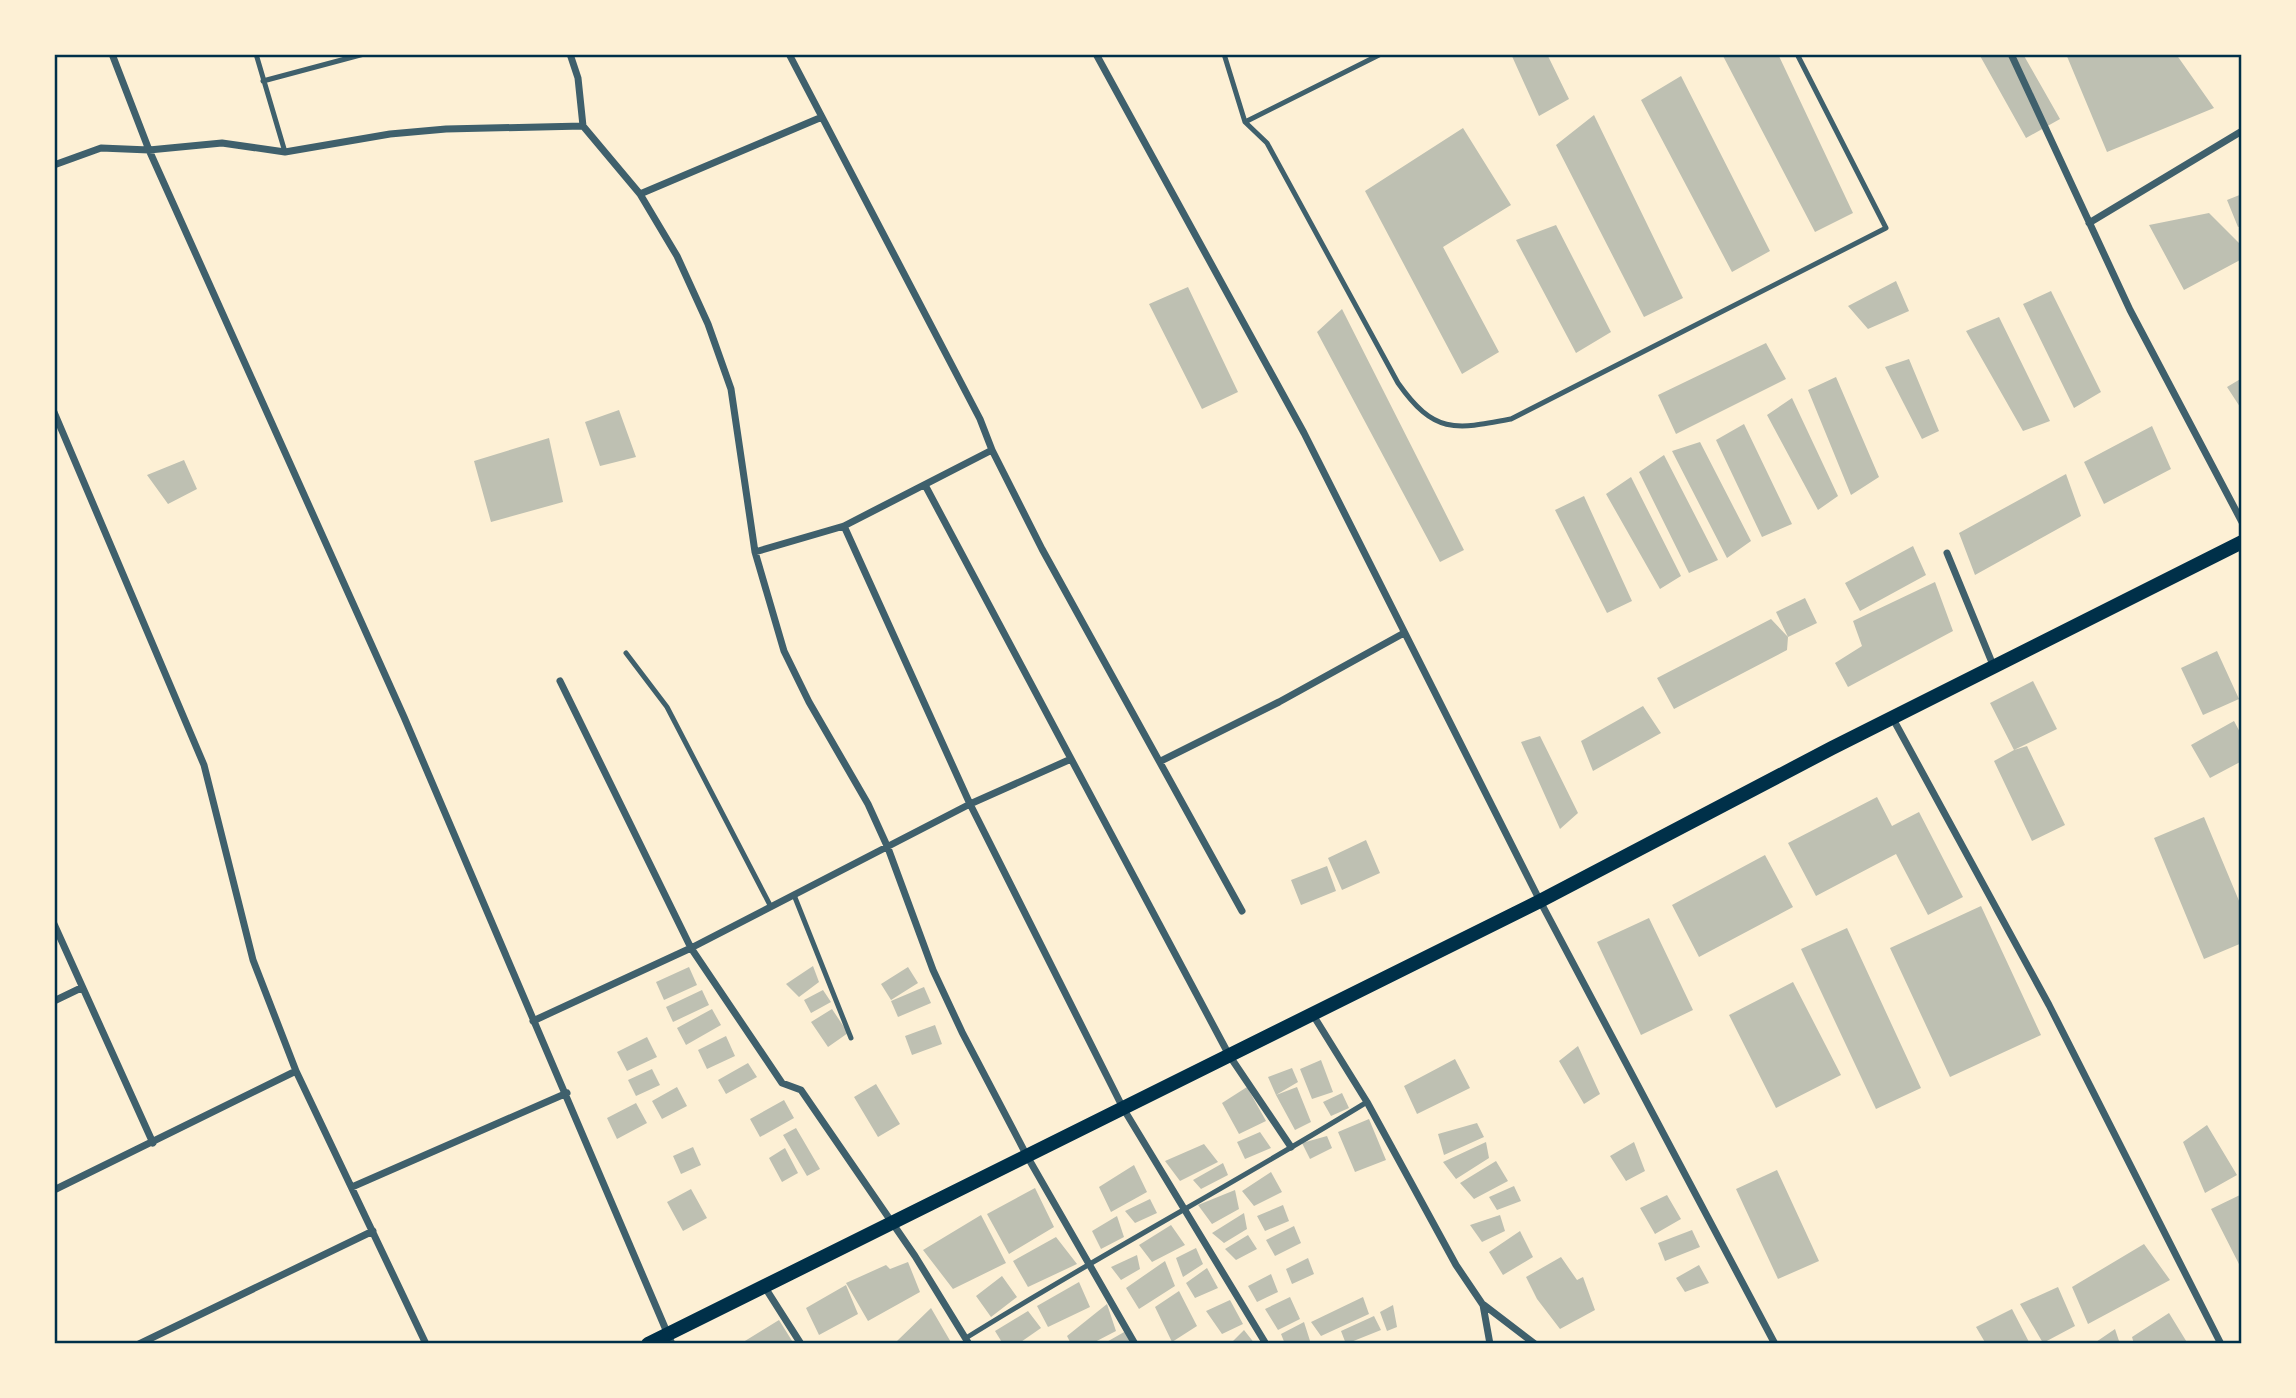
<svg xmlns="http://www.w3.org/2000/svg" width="2296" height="1398" font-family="Quicksand,sans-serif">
  <rect width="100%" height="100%" fill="#fdf0d5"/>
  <!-- building -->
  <path fill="#bec0b2" d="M1511 54H1547L1569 99 1539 116Z
    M1722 54H1778L1853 213 1815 232Z
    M1979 54H2023L2060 119 2026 138Z
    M2066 54H2176L2214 108 2107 152Z
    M1681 76 1770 251 1732 272 1641 100Z
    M1594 115 1683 298 1644 317 1556 145Z
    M1463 128 1511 205 1443 247 1499 352 1462 374 1365 191Z
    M2242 194V226L2238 227 2227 200Z
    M2209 213 2242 246V259L2184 290 2149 225Z
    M1556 225 1611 332 1576 353 1516 240Z
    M1896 281 1909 311 1868 329 1848 306Z
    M1188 287 1238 392 1202 409 1149 304Z
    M2051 291 2101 392 2074 408 2023 304Z
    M1342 309 1464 550 1440 562 1317 332Z
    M1999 317 2050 421 2023 431 1966 331Z
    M1766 343 1786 379 1676 434 1658 395Z
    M1909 359 1939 431 1922 439 1885 367Z
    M1836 377 1879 477 1851 495 1808 390Z
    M2242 378V410L2227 387Z
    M1792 398 1838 496 1818 510 1767 415Z
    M619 410 636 457 600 466 585 422Z
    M1744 424 1792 524 1762 537 1716 440Z
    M2152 426 2171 469 2104 504 2084 462Z
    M549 438 563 502 491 522 474 461Z
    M1700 442 1751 541 1727 558 1672 451Z
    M1664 455 1718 560 1689 573 1639 472Z
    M184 460 197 489 168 504 147 475Z
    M2066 474 2081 516 1975 575 1959 533Z
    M1631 477 1681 576 1660 589 1606 494Z
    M1584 496 1632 601 1607 613 1555 510Z
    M1913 546 1926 575 1860 611 1845 583Z
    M1935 582 1953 631 1848 687 1835 663 1862 646 1853 621Z
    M1805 598 1817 623 1788 637 1776 612Z
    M1771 619 1788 637 1787 650 1674 709 1657 678Z
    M2217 651 2239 699 2203 715 2181 668Z
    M2033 681 2057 729 2014 750 2027 746 2065 825 2032 841 1994 761 2014 750 1990 703Z
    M1643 706 1661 733 1593 771 1581 741Z
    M2234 721 2242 736V761L2210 778 2191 745Z
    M1540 736 1578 813 1560 829 1521 742Z
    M1877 797 1892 826 1919 812 1963 897 1928 915 1896 854 1816 896 1788 843Z
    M2204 817 2242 908V943L2204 959 2154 838Z
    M1366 840 1380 873 1342 890 1328 858Z
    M1765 855 1793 907 1699 957 1672 905Z
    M1327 866 1336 891 1301 905 1291 880Z
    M1981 906 2041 1035 1950 1077 1890 948Z
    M1649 918 1693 1010 1641 1035 1597 942Z
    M1847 928 1921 1088 1876 1109 1801 949Z
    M813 966 819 982 799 997 786 984Z
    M689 967 697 985 664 1000 656 982Z
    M908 967 918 983 891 1000 881 984Z
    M1793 982 1841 1075 1776 1108 1729 1015Z
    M924 987 931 1003 898 1017 891 1001Z
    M702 990 709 1005 673 1022 666 1007Z
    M823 990 831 1002 811 1013 804 1000Z
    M712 1009 721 1025 686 1045 677 1028Z
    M832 1009 848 1033 828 1047 811 1022Z
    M935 1025 942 1044 912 1055 905 1036Z
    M726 1036 735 1056 707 1069 698 1050Z
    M647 1037 657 1057 627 1071 617 1052Z
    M1578 1046 1600 1094 1584 1104 1559 1061Z
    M1455 1059 1470 1088 1417 1114 1404 1086Z
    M1321 1060 1333 1092 1312 1099 1300 1069Z
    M748 1063 757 1077 726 1094 718 1080Z
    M1292 1068 1298 1082 1276 1095 1268 1077Z
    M652 1069 660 1085 636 1096 628 1080Z
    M876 1084 900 1124 878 1137 854 1097Z
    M677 1087 687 1106 662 1119 652 1101Z
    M1247 1087 1266 1121 1239 1134 1222 1103Z
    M1297 1087 1311 1122 1295 1130 1276 1095Z
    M1342 1093 1349 1108 1331 1116 1323 1102Z
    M784 1100 794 1118 760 1137 750 1119Z
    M636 1103 647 1123 617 1139 607 1118Z
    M1369 1119 1386 1160 1355 1172 1338 1132Z
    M1477 1123 1484 1137 1444 1155 1438 1134Z
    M2207 1125 2237 1175 2205 1193 2183 1142Z
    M796 1128 820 1169 807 1176 783 1135Z
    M1260 1132 1271 1148 1245 1159 1237 1142Z
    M1327 1136 1332 1148 1310 1159 1302 1143Z
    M1486 1142 1489 1158 1456 1179 1443 1162Z
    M1634 1142 1645 1171 1626 1181 1610 1156Z
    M1204 1144 1218 1162 1180 1181 1165 1161Z
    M693 1147 701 1165 681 1174 673 1156Z
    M785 1148 798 1173 782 1182 769 1158Z
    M1496 1161 1508 1181 1474 1199 1460 1183Z
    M1223 1163 1228 1175 1201 1189 1193 1180Z
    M1134 1165 1147 1192 1111 1212 1099 1187Z
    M1777 1170 1819 1261 1778 1279 1736 1189Z
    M1271 1172 1282 1192 1254 1206 1242 1191Z
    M1514 1186 1521 1201 1497 1210 1489 1197Z
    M1035 1188 1054 1227 1009 1254 987 1214Z
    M691 1189 707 1218 683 1231 667 1202Z
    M1235 1190 1239 1209 1212 1224 1198 1205Z
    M2242 1194V1270L2211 1209Z
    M1667 1195 1681 1219 1655 1234 1640 1208Z
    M1150 1199 1157 1213 1135 1223 1125 1211Z
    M1283 1205 1289 1221 1265 1231 1257 1216Z
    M1244 1213 1247 1229 1224 1243 1212 1233Z
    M981 1215 1006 1263 953 1289 923 1250Z
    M1500 1215 1505 1231 1482 1242 1470 1225Z
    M1117 1216 1124 1237 1101 1249 1092 1231Z
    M1171 1225 1185 1245 1152 1262 1139 1245Z
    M1294 1226 1301 1243 1275 1256 1266 1240Z
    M1692 1230 1700 1247 1665 1261 1658 1243Z
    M1520 1231 1533 1257 1503 1275 1489 1252Z
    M1248 1235 1257 1249 1236 1260 1225 1249Z
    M1056 1237 1077 1264 1028 1287 1013 1261Z
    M2144 1244 2170 1280 2088 1324 2072 1287Z
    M1196 1248 1203 1264 1183 1277 1176 1258Z
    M1137 1255 1140 1269 1121 1280 1111 1267Z
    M1561 1257 1577 1280 1583 1277 1595 1310 1560 1329 1537 1299 1526 1277Z
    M1308 1258 1314 1274 1292 1284 1286 1269Z
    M1165 1261 1175 1286 1139 1309 1126 1288Z
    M908 1262 920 1292 868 1321 846 1283 886 1265 890 1269Z
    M1699 1265 1709 1283 1685 1292 1676 1278Z
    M1207 1268 1218 1288 1195 1298 1186 1283Z
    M1271 1274 1278 1292 1257 1302 1248 1286Z
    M1002 1276 1017 1297 991 1317 976 1296Z
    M1079 1282 1090 1307 1048 1327 1037 1306Z
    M846 1285 858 1314 819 1335 806 1308Z
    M2058 1287 2075 1326 2043 1343 2020 1304Z
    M1179 1291 1197 1326 1172 1342 1155 1307Z
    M1290 1297 1300 1319 1278 1330 1265 1309Z
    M1363 1297 1369 1314 1321 1336 1311 1322Z
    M1230 1300 1243 1324 1222 1334 1206 1311Z
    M1107 1304 1116 1331 1091 1344H1071L1067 1336Z
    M1393 1305 1397 1327 1387 1331 1380 1312Z
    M931 1308 952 1344H897L896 1342Z
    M2012 1309 2030 1344H1986L1976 1327Z
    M1028 1311 1041 1328 1018 1344H1003L995 1331Z
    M2169 1313 2188 1344H2134L2132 1337Z
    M1374 1316 1381 1330 1346 1344 1341 1331Z
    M779 1320 794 1344H740Z
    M1304 1322 1311 1344H1285L1281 1334Z
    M2115 1329 2120 1344H2093Z
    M1244 1330 1255 1344H1230Z
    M1126 1331 1132 1344H1103Z"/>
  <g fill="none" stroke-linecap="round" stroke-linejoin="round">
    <!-- service -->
    <path stroke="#3f606c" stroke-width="5" d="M256 54 285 152
      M1224 54 1245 122 1267 143 1398 383C1434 434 1454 430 1511 419L1886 228 1797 54
      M263 81 364 54
      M1245 122 1381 54
      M626 653 667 707 771 907
      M794 895 851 1038
      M966 1338C1098 1256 1235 1183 1367 1102"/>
    <!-- minor -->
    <path stroke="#3f606c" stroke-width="7" d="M112 54 149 150 404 717 672 1344
      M570 54 578 78 583 126 640 194 677 256 708 324 731 389 755 552 784 651 809 702 868 804 888 848 933 970 962 1032 1027 1156 1135 1344
      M789 54 822 117
      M1096 54 1304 433 1540 901 1775 1344
      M2011 54 2130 310 2242 522
      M54 165 101 148 149 150 222 143 285 152 390 134 446 129 583 126
      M640 194 822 117 980 419 992 450 844 526 755 552
      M2089 223 2242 131
      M54 412 204 765 253 960 296 1071 426 1344
      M992 450 1042 549 1242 911
      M925 485 1229 1055 1291 1147
      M844 526 970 804 1123 1108 1266 1344
      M1947 553 1993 665
      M560 681 691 948 782 1083 801 1090 915 1256 969 1344
      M1892 717 2049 1005 2221 1344
      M1161 761 1279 702 1404 633
      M54 924 153 1143
      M54 1001 81 988
      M1313 1015 1367 1102 1456 1265 1483 1305 1490 1344
      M533 1021 691 948 970 804 1071 759
      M352 1187 567 1093
      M54 1190 296 1071
      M764 1286 801 1344
      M1484 1305 1535 1344
      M139 1344 373 1231"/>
    <!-- secondary -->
    <path stroke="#003049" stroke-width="14" d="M648 1344 1540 901 1832 748 2242 542"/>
  </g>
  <!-- border -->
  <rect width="2296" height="1398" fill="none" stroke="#fdf0d5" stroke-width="112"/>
  <rect x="56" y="56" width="2184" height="1286" fill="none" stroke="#003049" stroke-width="2.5"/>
</svg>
